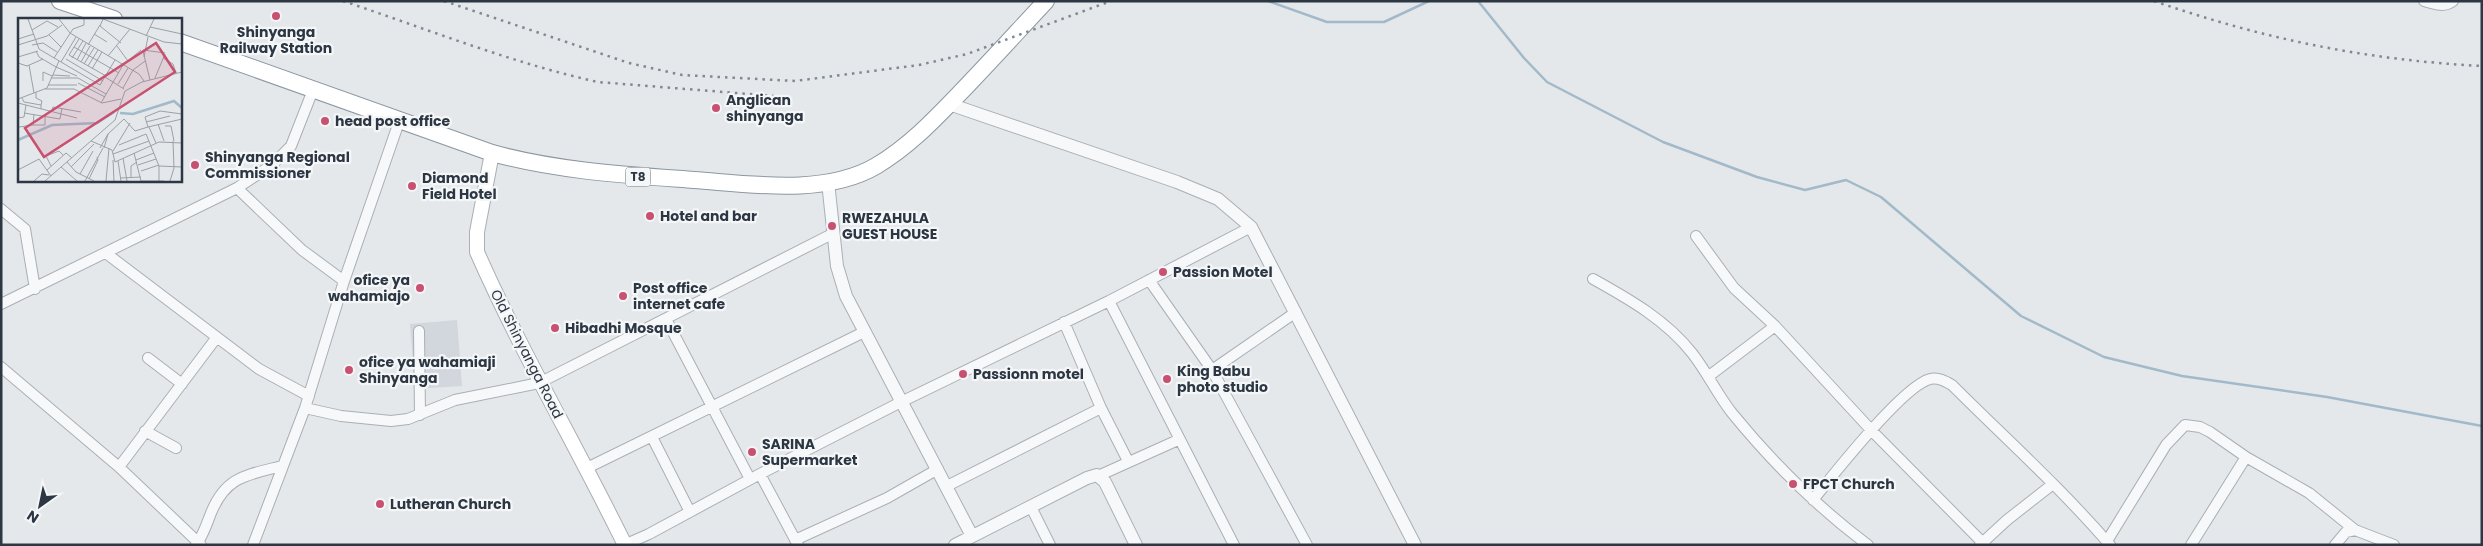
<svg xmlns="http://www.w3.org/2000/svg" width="2483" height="546" font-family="Poppins,sans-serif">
  <rect width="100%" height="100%" fill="#e4e8eb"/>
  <!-- built -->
  <path fill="#d2d7dd" d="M457 320 462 386 415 389 410 324Z"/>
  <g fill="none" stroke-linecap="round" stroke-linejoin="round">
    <!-- stream -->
    <path stroke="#a2b9c9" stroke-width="2.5" d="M1268 1 1327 22H1384L1429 1
      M1478 1 1524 58 1547 82 1663 142 1757 177 1805 190 1846 180 1881 197 2021 316 2104 357 2182 376 2327 397 2482 426"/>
    <!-- minor casing -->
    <g stroke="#a9afb5" stroke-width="12">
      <path id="minor" d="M2424 1C2434 4 2444 8 2453 1
        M237 188 302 250 344 281
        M1 209 25 229 35 289
        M1696 236 1734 288 1775 326 1872 431 1985 545
        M107 254 259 369 309 396
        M1593 279C1629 299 1666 320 1692 353 1707 372 1717 394 1732 413 1772 462 1817 507 1868 545
        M1149 280 1212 370 1307 545
        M1109 301 1234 545
        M1 304 237 188 272 165 291 146 313 90
        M666 319 750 479
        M1064 322 1101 408 1128 461
        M419 331 420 415
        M148 358 182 384
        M1 367 119 467 201 545
        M1212 370 1296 312
        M1709 376 1775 326
        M305 408 341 416 391 421 408 419 455 400 539 383 832 234
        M145 431 176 448
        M652 437 690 512
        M119 467 217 337
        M587 468 864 332
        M760 474 798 545
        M1098 476 1178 440
        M947 486 1101 408
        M1813 500C1833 475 1903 386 1930 379 1938 377 1945 381 1952 385 2005 438 2061 488 2110 545
        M1031 507 1050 545
        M795 540 887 498 938 469
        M2107 541 2166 445 2185 425 2200 427 2210 432 2246 457 2309 493 2355 530
        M196 545C203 536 207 523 211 513 226 476 247 475 282 466
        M253 545 305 408 344 281 400 119
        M624 545 649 534 760 474 901 402 1109 301 1251 227
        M1980 545 2007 520 2053 484
        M2191 545 2246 457
        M2335 545 2346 532 2355 530 2394 545"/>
    </g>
    <!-- tertiary casing -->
    <g stroke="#a9afb5" stroke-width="14">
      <path id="tertiary" d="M949 104 1177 182 1218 199 1251 227 1415 545
        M828 182 837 266 846 296 972 536
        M955 545 1087 478 1097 475 1105 482 1136 545"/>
    </g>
    <!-- secondary casing -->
    <g stroke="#a9afb5" stroke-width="16">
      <path id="secondary" d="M492 153 477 232V252C521 352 577 447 625 545"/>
    </g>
    <!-- trunk casing -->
    <g stroke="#8c97a1" stroke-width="18">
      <path id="trunk" d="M60 1 114 19
        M180 42 492 153C557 171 627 175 694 180 750 184 825 196 876 166 908 147 933 121 958 95 988 64 1017 32 1046 1"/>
    </g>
    <!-- minor -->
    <use href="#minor" stroke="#f7f8fa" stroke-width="10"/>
    <!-- tertiary -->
    <use href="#tertiary" stroke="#f7f8fa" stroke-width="12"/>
    <!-- secondary -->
    <use href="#secondary" stroke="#fff" stroke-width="14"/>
    <!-- trunk -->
    <use href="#trunk" stroke="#fff" stroke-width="16"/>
    <!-- rail -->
    <path stroke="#7e8994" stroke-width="2.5" stroke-dasharray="2.5 5" stroke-linecap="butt" d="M343 1C427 29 512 63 598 82L774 96
      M444 1 629 63 682 75 795 81 919 65 967 54 1111 1
      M2154 1C2264 39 2366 60 2482 66"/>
  </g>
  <!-- markers -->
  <g fill="#c85171" stroke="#f4f6f8" stroke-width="2">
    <circle cx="276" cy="16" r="5"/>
    <circle cx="716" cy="108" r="5"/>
    <circle cx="325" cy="121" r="5"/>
    <circle cx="195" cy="165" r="5"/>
    <circle cx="412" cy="186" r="5"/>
    <circle cx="650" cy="216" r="5"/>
    <circle cx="832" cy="226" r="5"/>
    <circle cx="1163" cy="272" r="5"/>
    <circle cx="420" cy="288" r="5"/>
    <circle cx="623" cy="296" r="5"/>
    <circle cx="555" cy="328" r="5"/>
    <circle cx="349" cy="370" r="5"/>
    <circle cx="963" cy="374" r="5"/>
    <circle cx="1167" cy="379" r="5"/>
    <circle cx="752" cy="452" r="5"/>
    <circle cx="1793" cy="484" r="5"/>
    <circle cx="380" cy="504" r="5"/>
  </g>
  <g text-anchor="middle" stroke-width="4.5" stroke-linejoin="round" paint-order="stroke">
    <!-- shield labels -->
    <rect fill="#f4f6f8" stroke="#687079" stroke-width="1" x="625.5" y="167.5" width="25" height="19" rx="4"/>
    <g font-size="12" font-weight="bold" fill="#2c3743">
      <text x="638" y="181">T8</text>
    </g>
    <!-- poi labels -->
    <g font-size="14" font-weight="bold" fill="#2c3743" stroke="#f4f6f8" text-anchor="start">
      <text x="276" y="37" text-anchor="middle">Shinyanga<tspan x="276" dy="16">Railway Station</tspan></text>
      <text x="726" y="105">Anglican<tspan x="726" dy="16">shinyanga</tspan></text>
      <text x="335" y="126">head post office</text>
      <text x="205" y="162">Shinyanga Regional<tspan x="205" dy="16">Commissioner</tspan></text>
      <text x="422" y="183">Diamond<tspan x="422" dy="16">Field Hotel</tspan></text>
      <text x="660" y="221">Hotel and bar</text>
      <text x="842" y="223">RWEZAHULA<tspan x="842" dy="16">GUEST HOUSE</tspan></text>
      <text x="1173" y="277">Passion Motel</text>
      <text x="410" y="285" text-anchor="end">ofice ya<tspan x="410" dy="16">wahamiajo</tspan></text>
      <text x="633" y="293">Post office<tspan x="633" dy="16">internet cafe</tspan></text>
      <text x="565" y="333">Hibadhi Mosque</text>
      <text x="359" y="367">ofice ya wahamiaji<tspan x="359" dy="16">Shinyanga</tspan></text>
      <text x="1177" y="376">King Babu<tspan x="1177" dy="16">photo studio</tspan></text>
      <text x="973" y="379">Passionn motel</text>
      <text x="762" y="449">SARINA<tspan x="762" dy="16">Supermarket</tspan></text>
      <text x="1803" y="489">FPCT Church</text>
      <text x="390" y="509">Lutheran Church</text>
    </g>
    <!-- street labels -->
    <g font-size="14" fill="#2c3743" stroke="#f4f6f8">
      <text transform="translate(527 354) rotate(63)" y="5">Old Shinyanga Road</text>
    </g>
  </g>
  <!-- overview -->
  <g transform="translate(18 18)">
    <rect width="164" height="164" fill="#e4e8eb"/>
    <path fill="none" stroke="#a2b9c9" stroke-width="2.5" d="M102 95 115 96 156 83 164 90M0 122 34 107 79 105 96 94"/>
    <path fill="none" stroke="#9aa1a8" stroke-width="1" d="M10 1 21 31 82 67 97 42M41 1 52 15 121 56 126 63M132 9 164 16M14 12 29 3 40 9M76 16 89 24M31 17 43 29M128 18 136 1M0 21 16 16M103 25 82 8 85 1 146 24 164 26M0 27 29 18 44 7M14 27 25 25 39 34M70 27 82 7M99 28 110 43M56 29 101 55M125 32 147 35M18 33 21 39 38 49M125 33 132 62M51 37 88 58M51 37 61 21M90 38 112 11M0 39 20 33M126 39 130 19M36 40 55 11 66 7V1M54 40 65 23M145 40 155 46 158 55M48 41 85 63M59 42 68 25M43 44 58 19M63 44 72 28M0 45 9 48 25 41M66 46 76 30M11 47 16 75M70 48 80 32M38 49 59 58M74 51 84 34M35 57 52 58M87 59 106 71M33 60H60L88 76M137 60 147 36M25 63V54L34 58M60 65 87 79M100 66 110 50M30 67H59M105 70 115 52 127 43M27 71H56L84 85 103 81M18 74V80L24 83 23 87M4 80 6 84 23 87V91M0 81 29 70 41 43M0 85 59 100M83 85 105 47 123 32M0 94V115M34 94 35 89 63 94M6 95 42 101 44 90M164 96 142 93 127 99 130 109 164 101M0 100 6 99 8 87M128 104 152 98M140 106 146 123M15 107H27V98M147 108H153L156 123M1 109 15 107 16 96M131 109 138 125M73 123 94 132 97 144 141 124 164 125M101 127 128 116 141 148V163M82 130 90 116M86 130 90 116 106 101 117 113 130 109M95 133 112 105M116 135 123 163M95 136 131 123M105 140 109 163M95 142 96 163M118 142 136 135M100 143 103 163M49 144 58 154 76 163M120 147 138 141M33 148 28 138 41 133 45 137M141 148 164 149M43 149 59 163M53 149 76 126M0 152 21 141 33 158M29 152 48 135 54 140M123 153 141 147M62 156 75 133M113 159V148L119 144M102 160 123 159M71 161 80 142 79 139M16 163 24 156 31 157M27 163 97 102 107 73 124 64 164 54M67 163 85 130M88 163 91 130M123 163H146M152 163 156 150 155 123"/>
    <path fill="#c85171" fill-opacity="0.15" stroke="#c85171" stroke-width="2.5" d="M138 25 157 54 26 139 7 110Z"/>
    <rect width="164" height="164" fill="none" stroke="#2c3743" stroke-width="2.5"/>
  </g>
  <!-- border -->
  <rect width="2483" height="546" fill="none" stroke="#2c3743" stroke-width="5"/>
  <!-- north arrow -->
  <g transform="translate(40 506) rotate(213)" stroke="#f4f6f8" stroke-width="4" paint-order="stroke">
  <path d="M0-4L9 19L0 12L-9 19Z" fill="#2c3743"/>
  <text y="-8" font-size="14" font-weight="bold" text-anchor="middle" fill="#2c3743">N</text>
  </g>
</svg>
